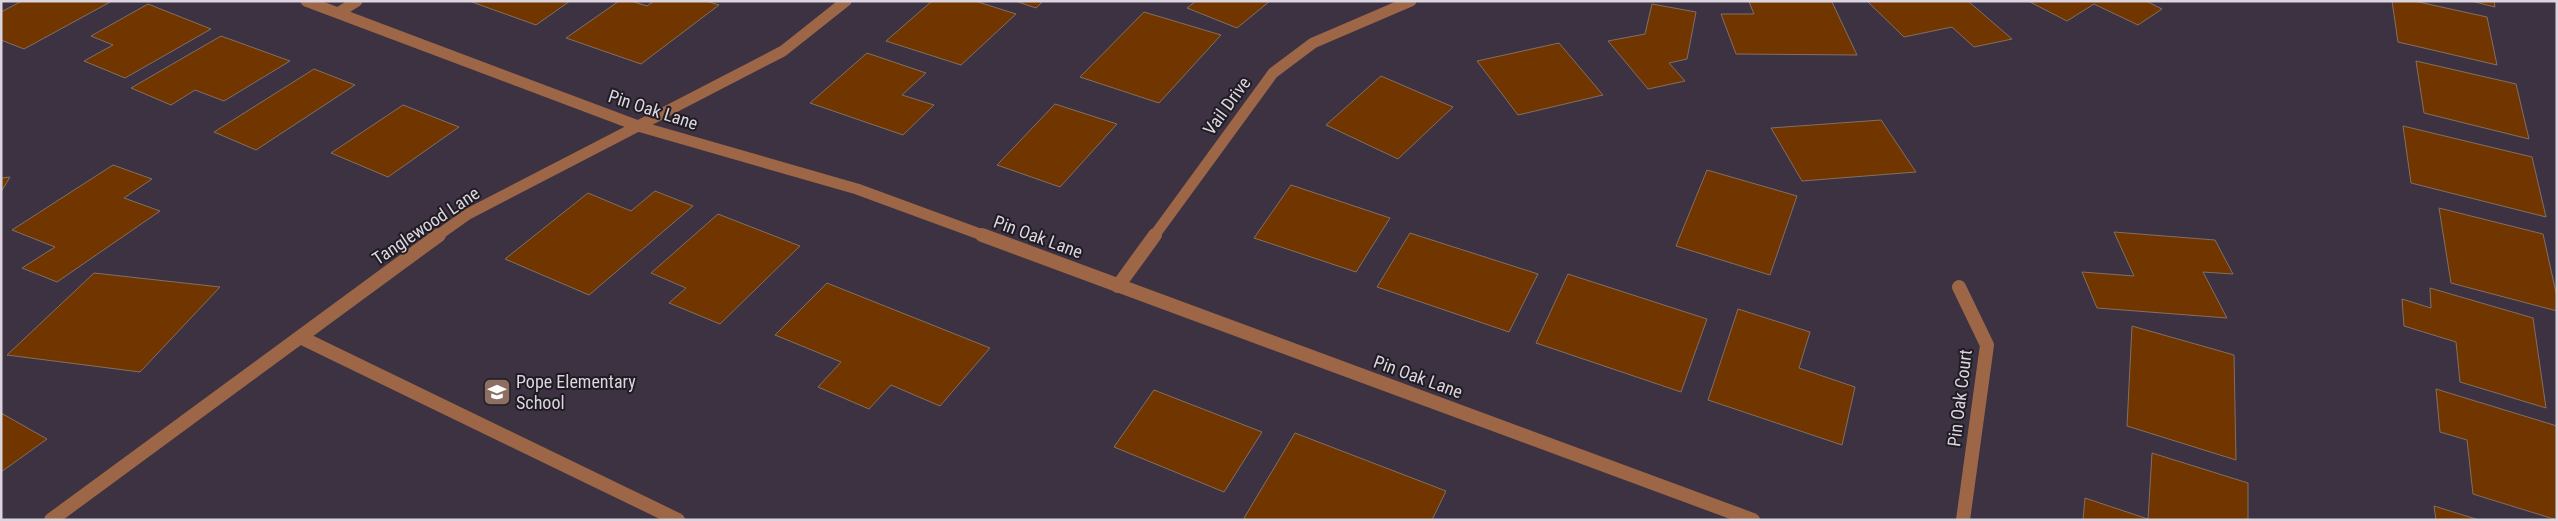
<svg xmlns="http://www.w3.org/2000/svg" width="2558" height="521" font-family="'Roboto Condensed',sans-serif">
  <rect width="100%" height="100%" fill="#3c3241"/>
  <!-- building -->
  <path fill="#713600" stroke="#826f62" d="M22 1H112L24 49 1 40V12Z
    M469 1H570L536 25Z
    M619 1H631L647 6 654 1H706L719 5 641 64 566 38Z
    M932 1H975L1016 14 961 65 886 41Z
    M1015 1H1043L1036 8Z
    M1196 1H1270L1237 28 1187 8Z
    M1867 1H1968L2012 39 1974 47 1952 27 1904 37Z
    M2028 1H2146L2162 9 2138 25 2094 4 2067 21Z
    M2392 1H2414L2487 17 2497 65 2398 42Z
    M2471 1H2494L2495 7Z
    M1749 2H1832L1857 55 1736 54 1721 14H1754Z
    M148 4 211 29 125 78 84 61 113 45 91 36Z
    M1652 4 1696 12 1687 59 1669 63 1685 81 1648 89 1608 41 1645 34Z
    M1144 12 1221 35 1159 103 1080 77Z
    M221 36 290 61 224 101 195 90 171 105 131 88Z
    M1559 43 1603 95 1518 115 1477 61Z
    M867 53 926 73 902 95 934 105 903 135 810 103Z
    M2416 61 2516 84 2529 139 2424 113Z
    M314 69 355 85 256 150 214 132Z
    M1381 76 1453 107 1398 159 1326 125Z
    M1055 104 1117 124 1060 187 997 165Z
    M403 105 459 127 388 177 331 153Z
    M1881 120 1916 172 1802 181 1771 128Z
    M2403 126 2532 157 2546 217 2411 183Z
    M113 165 152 179 124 198 160 211 57 282 22 268 55 247 12 230Z
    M1707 170 1797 196 1770 275 1676 246Z
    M10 177 1 192V178Z
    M1291 185 1390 218 1356 272 1254 238Z
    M655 191 693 206 589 295 505 259 588 193 631 211Z
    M2439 208 2543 234 2557 297V311L2451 283Z
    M718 214 800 246 720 324 669 303 686 288 651 273Z
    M2114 232 2215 240 2233 274 2203 272 2227 318 2097 308 2082 272 2134 276Z
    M1410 233 1538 274 1509 332 1377 287Z
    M94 273 220 287 140 372 7 355Z
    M1568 274 1707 319 1681 392 1536 343Z
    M827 283 990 348 940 406 891 385 869 409 818 387 841 362 775 335Z
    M2430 288 2533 318 2546 408 2460 382 2456 342 2404 326 2402 299 2431 308Z
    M1738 309 1810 332 1799 368 1855 387 1842 445 1708 400Z
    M2132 326 2234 355 2236 460 2127 426Z
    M2436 389 2557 426V520L2473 494 2467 440 2440 432Z
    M1154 390 1262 432 1224 492 1114 447Z
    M1 413 47 439 1 472Z
    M1295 433 1446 491 1432 520H1248L1244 518Z
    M2152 453 2248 483V520H2083L2085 498 2148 519Z
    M2434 506 2479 520H2436Z"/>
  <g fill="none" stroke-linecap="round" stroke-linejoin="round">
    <!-- minor-far1 -->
    <path stroke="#9d6747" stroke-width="11" d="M306 1 638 126 857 189 985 236
      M338 13 357 1
      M437 236 468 214 783 51 846 1
      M1154 236 1273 73 1313 43 1411 1"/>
    <!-- minor -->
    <path stroke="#9d6747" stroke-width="14" d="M982 235 1753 520
      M1118 286 1155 235
      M1959 287 1987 345 1963 520
      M300 337 678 520
      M51 520 439 235"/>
  </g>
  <!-- icons -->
  <defs>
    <g id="school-square" transform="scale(1.4375)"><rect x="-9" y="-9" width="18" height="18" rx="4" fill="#8d6e63" stroke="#201c23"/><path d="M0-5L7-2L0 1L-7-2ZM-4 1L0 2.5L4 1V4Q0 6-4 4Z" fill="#fff"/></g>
  </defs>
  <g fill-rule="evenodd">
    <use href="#school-square" x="497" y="392"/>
  </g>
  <g text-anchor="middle" stroke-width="4" stroke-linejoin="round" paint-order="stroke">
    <!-- street labels -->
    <g font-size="18" fill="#dcd5df" stroke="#201c23">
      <text transform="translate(1227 106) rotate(-54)" y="6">Vail Drive</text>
      <text transform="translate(653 110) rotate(18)" y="6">Pin Oak Lane</text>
      <text transform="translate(426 226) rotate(-34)" y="6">Tanglewood Lane</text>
      <text transform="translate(1038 237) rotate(20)" y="6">Pin Oak Lane</text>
      <text transform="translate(1418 377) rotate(20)" y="6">Pin Oak Lane</text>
      <text transform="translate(1960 398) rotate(-83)" y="6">Pin Oak Court</text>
    </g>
    <!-- poi labels -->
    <g font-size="18" fill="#dcd5df" stroke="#201c23" text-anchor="start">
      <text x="516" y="388">Pope Elementary<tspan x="516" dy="21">School</tspan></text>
    </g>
  </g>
  <!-- border -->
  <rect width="2558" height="521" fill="none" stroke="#dcd5df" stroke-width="5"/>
</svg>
